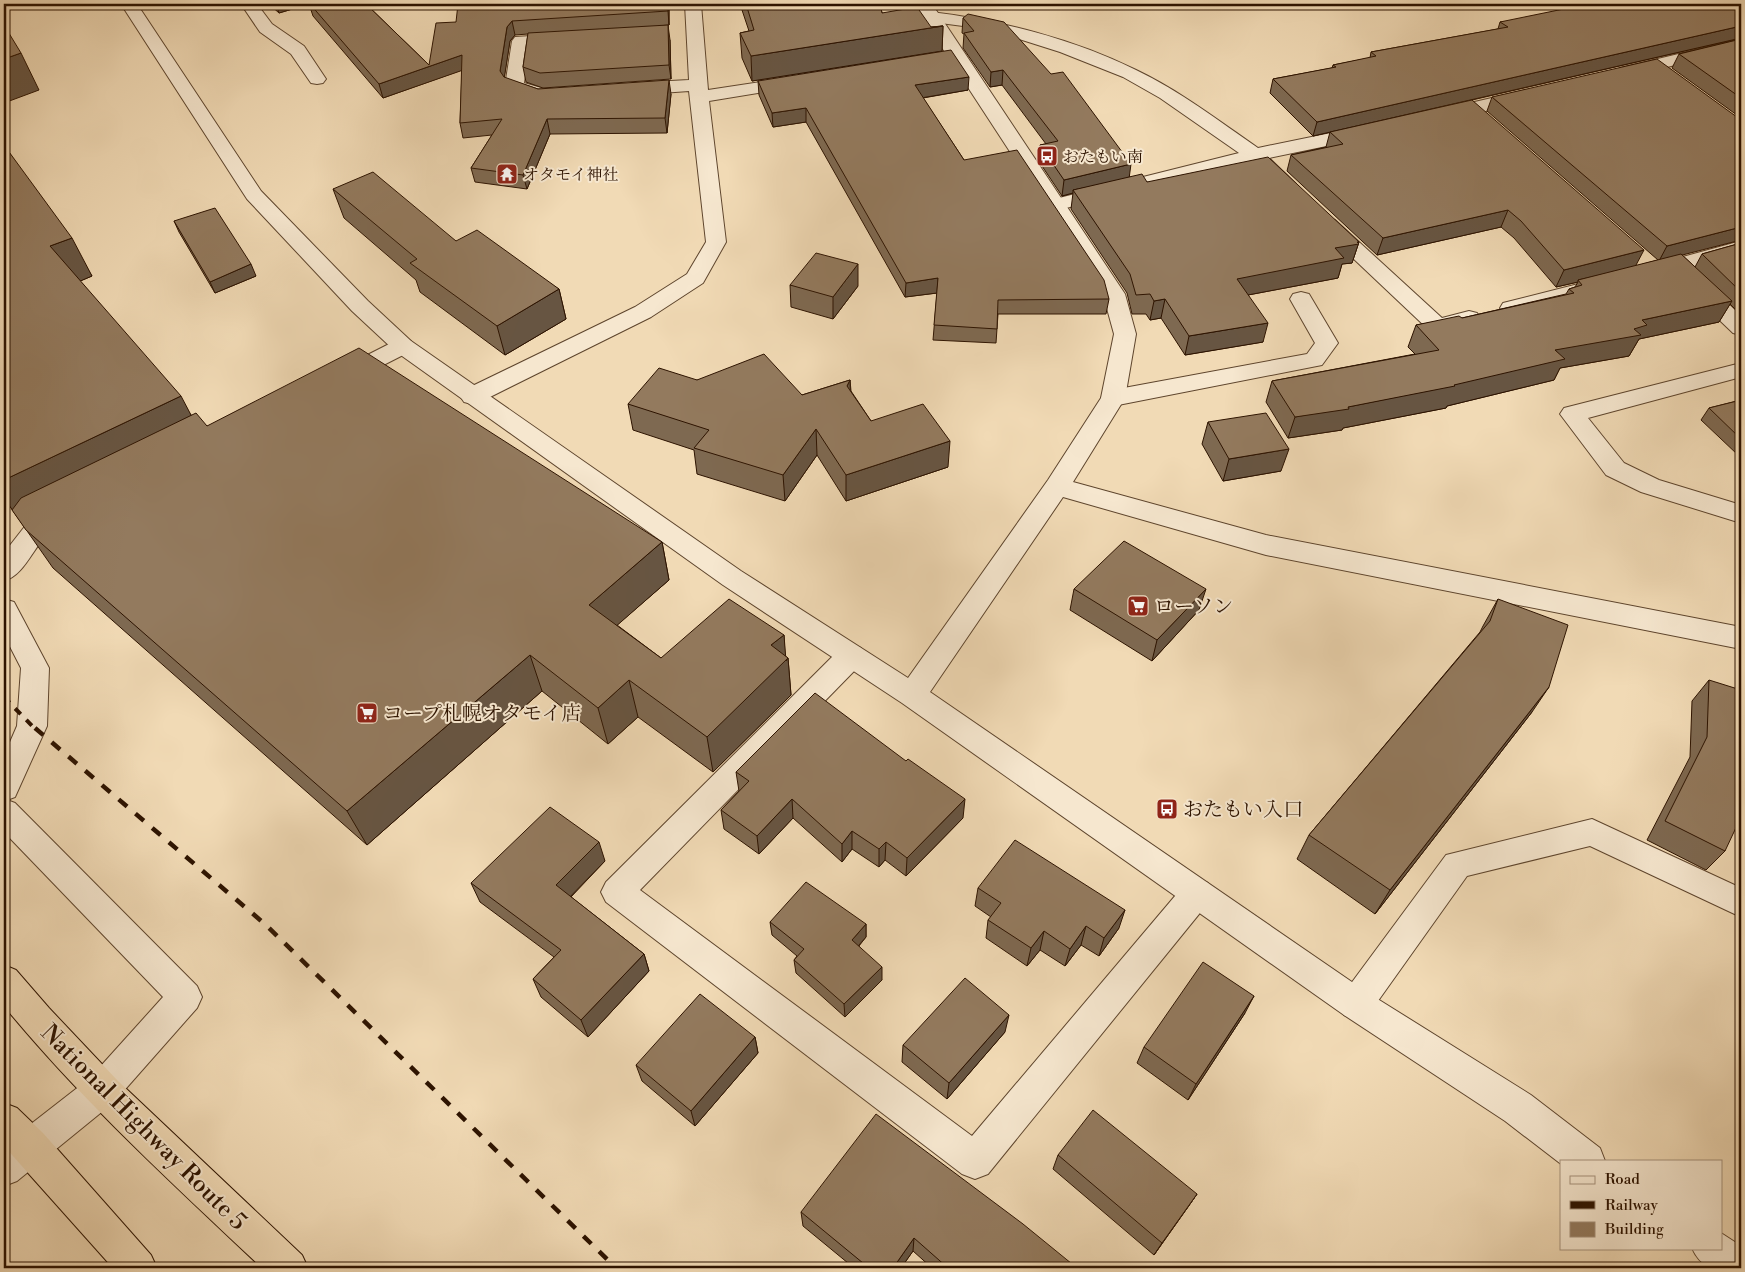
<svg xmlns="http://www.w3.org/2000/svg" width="1745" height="1272" font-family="'Libre Bodoni','Noto Serif JP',serif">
  <rect width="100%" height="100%" fill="#f1dab5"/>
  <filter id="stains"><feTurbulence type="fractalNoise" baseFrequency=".004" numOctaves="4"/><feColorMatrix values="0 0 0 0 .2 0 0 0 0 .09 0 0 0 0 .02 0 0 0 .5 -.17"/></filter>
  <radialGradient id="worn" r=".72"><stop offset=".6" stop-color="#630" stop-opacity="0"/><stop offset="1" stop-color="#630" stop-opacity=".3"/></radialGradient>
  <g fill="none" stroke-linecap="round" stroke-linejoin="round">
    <!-- service casing -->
    <g stroke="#5e452d" stroke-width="2">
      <path id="service" d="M1592 819 1741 888V917L1590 846 1467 876 1368 1015 1356 1020 1344 1015 1339 1004 1344 993 1446 855Z"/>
    </g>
    <!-- minor casing -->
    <g stroke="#5e452d" stroke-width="2">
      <path id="minor" d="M241 4H257L272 24 304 46 326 79 323 83 317 84 311 83 291 54 260 32Z
        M685 4H701L708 90 794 77 800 78 803 82 800 86 794 87 709 101 726 242 703 283 651 317 480 402 472 404 464 402 460 396 464 390 635 307 687 274 706 242 689 91 633 95 627 93 624 89 627 85 633 83 689 80Z
        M931 12C999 20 1074 39 1136 70 1180 91 1219 121 1258 148L1365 126 1372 128 1375 132 1372 136 1365 138 1269 158 1296 184 1293 188C1276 193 1263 173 1251 162L1054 211 1047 209 1044 205 1047 201 1239 153 1160 98 1123 77 1060 52 1019 39 963 26 925 21 922 17 925 13Z
        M565 34 571 35 574 39 571 43 529 46 524 83 552 91 554 95 552 99 545 101 508 90 505 86 512 41 515 37Z
        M1741 39V49L1626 77 1620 76 1617 72 1620 68Z
        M1526 90 1533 92 1535 96 1533 100 1443 121 1436 119 1434 115 1436 111Z
        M1328 218 1335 220 1442 318 1469 311 1477 313 1480 318 1477 323 1438 333 1430 331 1321 228 1318 224 1321 220Z
        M1741 241V254L1654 278 1646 277 1643 272 1646 267Z
        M1602 278 1610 280 1613 285 1610 290 1511 315 1503 313 1500 308 1503 303Z
        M1697 279 1705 281 1741 316V335L1733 333 1689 291 1686 286 1689 281Z
        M1301 292 1309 294 1338 343 1322 365 1113 406 1105 404 1101 398 1105 392 1113 390 1307 354 1315 343 1290 299 1293 294Z
        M403 339 411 341 414 346 411 351 350 382 342 385 334 382 330 377 334 372 395 341Z
        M1741 363V377L1588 418 1624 463 1659 480 1741 505V523L1641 492 1606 475 1560 414 1564 408Z
        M62 507 71 510 75 516C68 527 55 527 46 536 32 550 24 575 4 581V553L29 521Z
        M4 599 14 602 49 668 47 726 15 797 7 800 15 803 197 986 202 997 197 1008 114 1102 17 1181 4 1186V1145L90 1078 163 997 4 832V756L17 726 21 668 4 635Z
        M851 645 861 648 865 656 861 664 640 890 972 1136 1186 883 1197 879 1208 883 1213 893 1208 903 988 1174 975 1179 962 1174 606 902 601 892 606 882 841 648Z"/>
    </g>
    <!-- tertiary casing -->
    <g stroke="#5e452d" stroke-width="2">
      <path id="tertiary" d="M121 4H137L261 191 368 301 411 341 741 571 908 678 1048 480 1101 398 1114 334 1103 294 922 17 916 4H932L1125 294 1136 334 1125 398 1073 482 1266 535 1741 627V649L1266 555 1063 497 930 692 1368 993 1531 1095 1600 1148 1605 1161H1561V1164L1505 1121 1344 1015 902 703 723 585 395 351 352 311 247 199Z
        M1721 1233 1741 1246V1268C1716 1268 1703 1272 1692 1248H1721Z"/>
    </g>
    <!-- trunk casing -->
    <g stroke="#2d1300" stroke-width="2">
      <path id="trunk" d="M4 965 16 970 49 1008 118 1081 302 1255 308 1268H262C173 1184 82 1101 4 1006Z
        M4 1103 17 1108 43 1133 151 1255 157 1268H113L4 1146Z"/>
    </g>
    <!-- service -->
    <use href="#service" fill="#f6e7cf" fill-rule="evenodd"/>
    <!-- minor -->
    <use href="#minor" fill="#f6e7cf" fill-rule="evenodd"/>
    <!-- tertiary -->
    <use href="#tertiary" fill="#f6e7cf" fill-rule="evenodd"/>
    <!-- trunk -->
    <use href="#trunk" fill="#f1dab5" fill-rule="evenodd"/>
    <!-- rail-far1 -->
    <path stroke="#2d1300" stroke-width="4" stroke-dasharray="8 8" stroke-linecap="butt" d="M4 697 36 730"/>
    <!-- rail -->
    <path stroke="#2d1300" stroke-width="4.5" stroke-dasharray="11 11" stroke-linecap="butt" d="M35 728 266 925 616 1268"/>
  </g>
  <!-- wall -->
  <path fill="#7e6951" stroke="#2d1300" d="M269 4H366L429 65 456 22 669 4V25L658 26 670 40 671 79 543 88 526 82 523 67 528 34 515 35 510 41 504 78 538 89 671 94 667 133 550 134 527 189 475 182 471 168 492 135 463 138 460 123 462 70 383 98 313 16 309 4 279 13Z
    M740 4H880L882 13 931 27 943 26 942 51 752 81 742 58 740 33 749 31Z
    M1741 4V38L1472 100 1636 266 1658 260 1487 111 1492 97 1682 255 1695 267 1702 254 1741 243V315L1730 304 1719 322 1639 339 1629 356 1560 368 1554 380 1447 406 1446 408 1343 428 1342 430 1288 438 1266 402 1272 381 1415 354 1408 347 1416 325 1462 318 1566 294 1569 289 1575 287 1578 282 1556 287 1514 238 1501 227 1377 255 1287 171 1291 155 1326 147 1330 132 1313 136 1270 93 1273 79 1332 68 1333 65 1370 58 1371 52 1498 29 1500 22Z
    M963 18 1129 177 1359 242 1352 263 1342 264 1338 278 1248 295 1263 342 1185 355 1161 318 1150 320 1146 314H1132L1127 293 1071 209 1073 193 1062 196 1038 160 1040 145 1046 144 1002 85 990 87 963 48 964 34 962 33Z
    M1741 39V118L1672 68 1679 54Z
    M758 81 968 90 923 98 964 160 1109 299 1106 314H998L996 343 933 340 937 293 905 297 806 122 773 127 759 95Z
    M4 145 92 276 80 281 191 415 207 426 662 542 669 580 617 625 661 658 784 635 785 656 788 658 791 695 713 772 638 717 608 744 542 691 367 845 53 568 4 498Z
    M333 189 456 241 559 289 566 319 505 355 420 292 416 280 344 218Z
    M174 221 256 276 215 293 179 232Z
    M790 285 858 286 833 319 791 307Z
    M697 380 802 395 850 380 851 391 871 421 948 467 846 501 817 455 785 501 697 474 694 450 633 430 628 404Z
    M1741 400V454L1738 455 1701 420 1709 408Z
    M1208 422 1281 471 1223 481 1202 444Z
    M1074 589 1199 610 1152 661 1070 610Z
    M1498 599 1532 712 1375 914 1297 859 1309 835 1480 632 1483 626Z
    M1709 680 1725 851 1706 870 1647 840 1690 757 1692 701Z
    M736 772 963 818 906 876 885 860 879 867 852 849 842 862 793 818 759 854 724 829 721 810 739 791Z
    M605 861 571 897 644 954 649 971 588 1037 541 997 533 979 554 957 480 902 471 883Z
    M978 888 1119 928 1099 956 1081 945 1065 966 1040 950 1027 966 986 938 988 920 991 917 975 906Z
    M770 922 866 924V937L859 946 882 980 845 1017 796 973 794 960 797 956 772 935Z
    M1245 1013 1188 1100 1137 1063 1144 1047Z
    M1005 1032 947 1099 902 1062 903 1045Z
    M755 1037 758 1053 695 1126 642 1081 636 1065Z
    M1058 1155 1197 1194 1188 1207 1154 1255 1053 1169Z
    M801 1212 1077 1268H932L913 1251 901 1268H854L803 1226Z"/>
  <!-- shaded-wall -->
  <path fill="#675542" stroke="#2d1300" d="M276 4H309L279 13Z
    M668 4H669V25L668 11Z
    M512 21 515 35 510 41 503 86 500 71 507 27Z
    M668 25 670 40 671 79 669 65Z
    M943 26 942 51 752 81 751 56Z
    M1741 26V38L1313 136 1317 122Z
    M21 53 39 90 4 103V59Z
    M462 55 466 69 383 98 379 84Z
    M1003 70 1002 85 990 87 991 72Z
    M969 77 968 90 915 99V85Z
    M669 80 671 94 667 133 665 118Z
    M806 108V122L773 127 772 113Z
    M547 119 550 134 527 189 523 175Z
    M1131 164 1129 179 1073 190V193L1062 196 1064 180Z
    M1508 210 1501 227 1377 255 1383 238Z
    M1741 227V240L1659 261 1667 246Z
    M72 238 92 276 71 285 50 246Z
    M1359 242 1352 263 1342 264 1338 278 1232 298 1237 279 1335 248Z
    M1644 250 1635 267 1578 280V282L1556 287 1564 270Z
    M251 264 256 276 215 293 210 282Z
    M858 264V286L833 319V297Z
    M938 278 937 293 905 297 906 283Z
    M559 289 566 319 505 355 497 326Z
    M1165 299 1161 318 1150 320 1154 301Z
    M1732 301 1719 322 1639 339 1629 356 1560 368 1554 380 1447 406 1446 408 1343 428 1342 430 1288 438 1295 417 1348 407 1454 385 1555 350 1634 329 1642 320Z
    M1268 323 1263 342 1185 355 1189 336Z
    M850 380 851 407 847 386Z
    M181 396 201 434 23 525 4 498V480Z
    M816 429 817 455 785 501 783 475Z
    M950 441 948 467 846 501V475Z
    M1289 449 1281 471 1223 481 1229 459Z
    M662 542 669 580 598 642 589 605Z
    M1206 589 1199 610 1152 661 1157 640Z
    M784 635 786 661 788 658 791 695 713 772 707 737 771 645Z
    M530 655 542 691 367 845 347 811Z
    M629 680 638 717 608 744 598 708Z
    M1549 687 1532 712 1375 914 1390 890Z
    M792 799 793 818 759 854 757 836Z
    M965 799 963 818 906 876 907 858Z
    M852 831V849L842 862V844Z
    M599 842 605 861 563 904 556 885Z
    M886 842 885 860 879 867V849Z
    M1125 910 1119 928 1099 956 1104 938Z
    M866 924V937L852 953V940Z
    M1086 926 1081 945 1065 966 1070 949Z
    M1044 931 1040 950 1027 966 1031 948Z
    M644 954 649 971 588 1037 581 1020Z
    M882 967V980L845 1017 844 1004Z
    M1254 996 1245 1013 1188 1100 1196 1084Z
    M1009 1015 1005 1032 947 1099 949 1083Z
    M755 1037 758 1053 695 1126 691 1111Z
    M1197 1194 1188 1207 1154 1255 1162 1243Z
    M914 1238 913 1251 901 1268H893Z"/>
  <!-- building -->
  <path fill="#937a5e" stroke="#2d1300" d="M310 4H366L429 65 436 23 456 22 458 4H668V11L512 21 507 27 500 71 504 77 538 89 669 80 665 118 547 119 523 175 471 168 502 119 460 123 462 55 379 84Z
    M746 4H880L882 13 917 7 931 27 943 26 751 56 740 33 754 30Z
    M1588 4H1741V26L1317 122 1273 79 1336 67 1333 65 1376 56 1371 52 1508 27 1500 22Z
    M968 14 1004 22 1051 74 1063 72 1131 164 1064 180 1040 145 1058 141 1003 70 991 72 964 33 974 31 963 18Z
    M4 25 21 53 4 59Z
    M668 25 669 65 540 73 523 67 528 33Z
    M1741 39V98L1679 54Z
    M951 50 969 77 915 85 964 160 1017 150 1104 280 1109 299 998 300 997 329 934 325 938 278 906 283 806 108 772 113 758 81Z
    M1657 59 1741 120V227L1667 246 1492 97Z
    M1472 100 1644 250 1564 270 1521 221 1508 210 1383 238 1291 155 1343 144 1330 132Z
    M4 145 72 238 50 246 181 396 4 480Z
    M1268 157 1359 242H1357L1359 244 1335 248 1344 258 1237 279 1268 323 1189 336 1165 299 1154 301 1150 294 1136 295 1130 274 1073 190 1142 174 1147 182Z
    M373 172 456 241 477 230 559 289 497 326 410 263 417 259 333 189Z
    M215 208 251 264 210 282 174 221Z
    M1741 243V292L1702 254Z
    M816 253 858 264 833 297 790 285Z
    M1681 254 1732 301 1642 320 1647 325 1634 329 1641 335 1555 350 1565 359 1454 385 1455 386 1348 407 1349 409 1295 417 1272 381 1439 350 1416 325 1459 316 1462 318 1574 293 1569 289 1582 285 1578 280Z
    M359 348 662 542 589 605 661 658 729 599 784 635 771 645 788 658 707 737 629 680 598 708 530 655 347 811 26 530 12 510 21 498 196 413 207 426Z
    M764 354 802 395 850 380 847 386 871 421 923 404 950 441 846 475 816 429 783 475 694 448 709 430 628 404 659 368 697 380Z
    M1741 400V439L1709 408Z
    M1266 413 1289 449 1229 459 1208 422Z
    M1124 541 1206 589 1157 640 1074 589Z
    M1498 599 1568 625 1549 687 1390 890 1309 835 1490 621Z
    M1709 680 1741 690V817L1725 851 1665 821 1707 737Z
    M815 693 906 761 908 759 965 799 907 858 886 842 879 849 852 831 842 844 792 799 757 836 721 810 749 781 736 772Z
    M550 807 599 842 556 885 644 954 581 1020 533 979 561 950 471 883Z
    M1015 840 1125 910 1104 938 1086 926 1070 949 1044 931 1031 948 988 920 1001 903 978 888Z
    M806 882 866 924 852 940 882 967 844 1004 794 960 804 949 770 922Z
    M1203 962 1254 996 1196 1084 1144 1047Z
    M965 978 1009 1015 949 1083 903 1045Z
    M700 994 755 1037 691 1111 636 1065Z
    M1093 1110 1197 1194 1162 1243 1058 1155Z
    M876 1114 1023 1224 1077 1268H948L914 1238 893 1268H869L801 1212Z"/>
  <!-- icons -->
  <defs>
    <g id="bus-square" transform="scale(1.125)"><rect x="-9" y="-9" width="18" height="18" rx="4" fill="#8f2418" stroke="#f6e7cf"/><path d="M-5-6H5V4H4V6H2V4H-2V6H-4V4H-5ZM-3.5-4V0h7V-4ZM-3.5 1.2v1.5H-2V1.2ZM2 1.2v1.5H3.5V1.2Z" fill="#fff"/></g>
    <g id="temple-square" transform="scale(1.125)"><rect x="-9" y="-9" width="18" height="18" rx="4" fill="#8f2418" stroke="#f6e7cf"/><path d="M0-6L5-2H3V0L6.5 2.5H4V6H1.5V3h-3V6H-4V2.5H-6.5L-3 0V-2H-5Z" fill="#fff"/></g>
    <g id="supermarket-square" transform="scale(1.125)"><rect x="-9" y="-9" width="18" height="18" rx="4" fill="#8f2418" stroke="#f6e7cf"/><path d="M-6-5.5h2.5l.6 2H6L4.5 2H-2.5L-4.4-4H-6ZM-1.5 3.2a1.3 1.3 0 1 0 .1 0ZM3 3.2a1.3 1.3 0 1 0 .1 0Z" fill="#fff"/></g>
  </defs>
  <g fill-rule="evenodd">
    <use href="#bus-square" x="1047" y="156"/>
    <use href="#temple-square" x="507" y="174"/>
    <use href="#supermarket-square" x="1138" y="606"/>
    <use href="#supermarket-square" x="367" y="713"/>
    <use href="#bus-square" x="1167" y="809"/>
  </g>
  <g text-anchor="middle" stroke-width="4" stroke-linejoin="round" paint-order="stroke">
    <!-- far-poi labels -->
    <g font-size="16" fill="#2d1300" stroke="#f6e7cf" text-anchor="start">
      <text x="1063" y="162">おたもい南</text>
      <text x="523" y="180">オタモイ神社</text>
    </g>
    <!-- poi labels -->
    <g font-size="20" fill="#2d1300" stroke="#f6e7cf" text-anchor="start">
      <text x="1154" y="613">ローソン</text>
      <text x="383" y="720">コープ札幌オタモイ店</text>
      <text x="1183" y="816">おたもい入口</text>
    </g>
    <!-- near-street labels -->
    <g font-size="24" fill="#2d1300" stroke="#f6e7cf">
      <text transform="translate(144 1127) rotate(45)" y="8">National Highway Route 5</text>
    </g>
  </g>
  <!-- margin -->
  <rect width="1745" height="1272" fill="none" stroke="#f1dab5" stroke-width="20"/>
  <rect x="5" y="5" width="1735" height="1262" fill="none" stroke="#2d1300" stroke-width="2.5"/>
  <rect x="10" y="10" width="1725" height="1252" fill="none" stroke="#2d1300"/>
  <!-- legend -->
  <rect x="1560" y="1160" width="162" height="90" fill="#f6e7cf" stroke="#a6927c"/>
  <rect x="1570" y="1176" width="25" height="8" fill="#f6e7cf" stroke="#a6927c"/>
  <text x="1605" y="1184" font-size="15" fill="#2d1300">Road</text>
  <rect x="1570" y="1201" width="25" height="8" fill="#2d1300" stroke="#a6927c"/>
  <text x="1605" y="1210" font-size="15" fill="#2d1300">Railway</text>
  <rect x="1570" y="1222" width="25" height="15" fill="#937a5e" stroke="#a6927c"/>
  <text x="1605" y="1234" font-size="15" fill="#2d1300">Building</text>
  <rect width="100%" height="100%" filter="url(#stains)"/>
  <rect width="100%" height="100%" fill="url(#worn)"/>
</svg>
